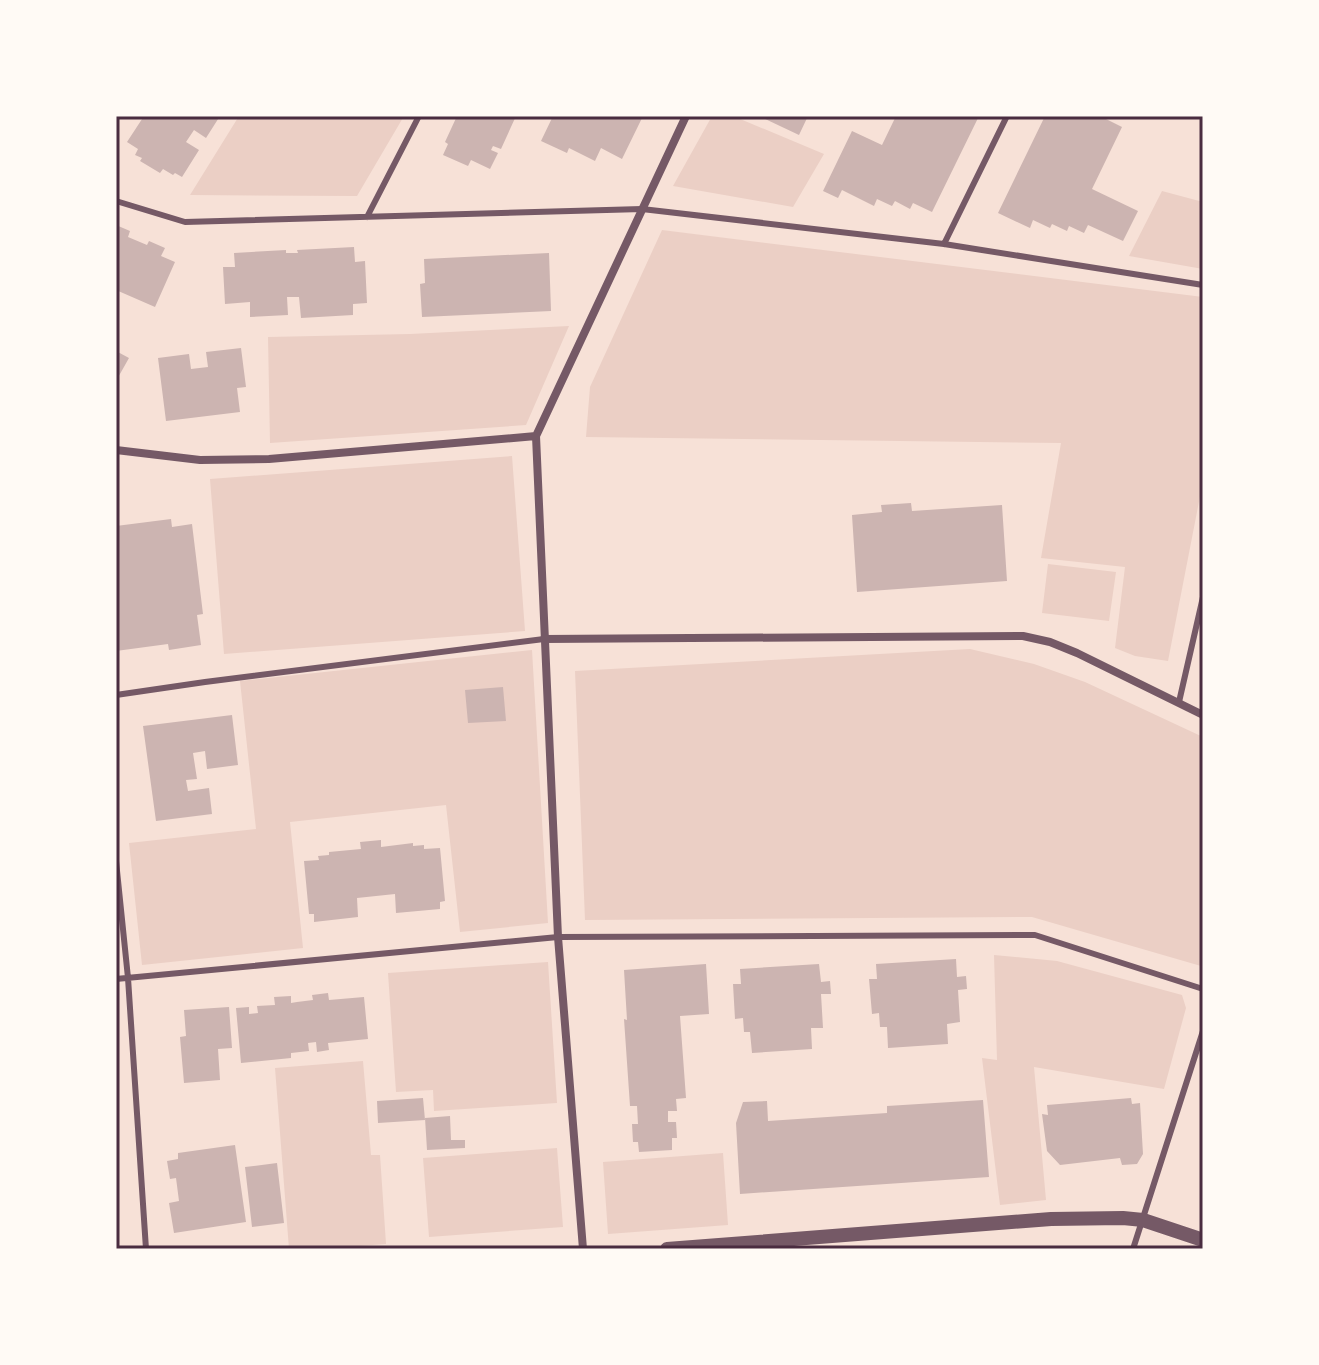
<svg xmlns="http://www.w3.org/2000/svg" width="1319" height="1365" font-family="Cabin,sans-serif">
  <rect width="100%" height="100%" fill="#f7e1d7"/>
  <!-- green -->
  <path fill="#ebcfc5" d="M239 116H404L357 196 190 195Z
    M712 116H733L824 154 793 207 673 186Z
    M1162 191 1203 202V269L1129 256Z
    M662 230 1203 297V481L1168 661 1135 656 1115 648 1125 567 1041 558 1061 443 586 437 590 387Z
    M569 326 526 425 270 443 268 337 410 334Z
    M512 456 525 631 224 654 210 479Z
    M1048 564 1116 572 1109 621 1042 613Z
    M970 649 1034 664 1085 682 1203 737V959L1201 966 1032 917 585 920 575 671Z
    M532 650 548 923 460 932 446 805 290 822 303 948 142 965 129 843 256 829 240 681Z
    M994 955 1057 961 1182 995 1186 1008 1164 1089 1034 1067 1046 1200 1000 1205 982 1058 997 1060Z
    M548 962 557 1103 434 1111 433 1090 396 1092 388 973Z
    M363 1061 371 1155H380L386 1244 320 1249H289L275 1068Z
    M557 1148 563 1227 429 1237 423 1158Z
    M723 1153 728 1225 608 1234 603 1162Z"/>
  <!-- building -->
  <path fill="#ccb4b1" d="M144 116H220L206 138 194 130 186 142 199 150 182 177 175 173 173 175 163 169 160 173 140 161 142 158 135 155 138 149 127 142Z
    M457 116H516L501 149 493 146 491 150 498 153 490 169 471 160 468 166 443 155 448 144 445 142Z
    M553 116H643L622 159 601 148 595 161 569 148 567 153 541 141Z
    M759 116H808L799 135Z
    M896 116H979L932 212 913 203 910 209 895 201 892 206 877 199 874 206 842 190 838 198 823 191 852 131 882 145Z
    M1045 116H1108L1106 119 1122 127 1092 189 1138 211 1123 241 1088 225 1084 233 1069 226 1067 231 1052 224 1050 228 1033 220 1030 228 998 213Z
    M116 225 130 231 128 237 147 245 149 241 165 248 161 256 175 262 155 307 116 290Z
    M354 247 355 262 365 261 367 303 353 304V315L301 318 299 297H287L288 315 250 317V302L225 304 223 267H235L234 253 286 250V253H298L297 250Z
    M549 253 551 311 422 317 420 284 425 283 424 259Z
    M241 348 246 387 237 388 240 412 166 421 158 358 189 354 191 369 208 367 206 352Z
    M116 351 129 358 116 381Z
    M911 503 912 511 1002 505 1007 581 857 592 852 515 882 512 881 505Z
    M171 519 172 527 192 524 203 614 197 615 201 645 169 650 168 644 116 651V526Z
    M503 687 506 721 468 723 465 690Z
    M232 715 238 765 207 769 205 751 193 753 197 779 186 780 188 791 209 788 212 814 156 821 143 726Z
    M381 840V847L413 843V846L424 845V849L440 848 445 901 440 902V909L396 913 395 894 357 898 358 917 314 922V914H309L304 861 319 860 318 856 329 855V852L361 849 360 842Z
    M956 959 957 977 966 976 967 989 958 990 960 1022 947 1024 948 1044 888 1048 887 1027H880L879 1013 872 1014 869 979H877L876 964Z
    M706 964 709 1014 680 1016 686 1098 676 1099 677 1111H668V1122H676L677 1138H672V1150L639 1152 638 1142H633L632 1124H638L637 1106H630L624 1019 627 1020 624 970Z
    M819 964 821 982 830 981 831 994H821L823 1028H811L812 1049 752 1053 750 1032H744L743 1018 735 1019 733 984H741L740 969Z
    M328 993 329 1000 364 997 368 1039 328 1043 329 1050 317 1052 316 1042 308 1043 309 1051 291 1053V1058L241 1063 236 1008 249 1007V1014L258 1013 257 1006 275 1005 274 997 291 996V1003L297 1002 313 1000 312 995Z
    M229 1007 232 1048 218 1049 220 1080 184 1083 180 1037 186 1036 184 1010Z
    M423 1098 425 1120 378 1123 377 1101Z
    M1131 1098 1132 1104 1140 1103 1143 1154 1137 1164 1122 1165 1120 1158 1060 1165 1047 1151 1042 1114 1048 1115 1047 1105Z
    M983 1100 989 1177 740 1194 736 1123 743 1102 767 1101 768 1121 887 1113V1106Z
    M450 1116 451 1140H465V1148L427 1150 425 1118Z
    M235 1145 246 1222 174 1233 169 1203 179 1201 176 1178 170 1179 167 1161 178 1159V1153Z
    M277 1163 284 1223 252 1227 245 1167Z"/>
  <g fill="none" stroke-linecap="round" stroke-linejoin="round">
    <!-- service -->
    <path stroke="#755966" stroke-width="6" d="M116 201 185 222 642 209 944 244 1203 285
      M367 217 419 116
      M944 244 1007 116
      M116 695 205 682 544 639
      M1179 702 1203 597
      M116 861 128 978 146 1249
      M116 979 558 937 1035 935 1203 989
      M1133 1249 1203 1031"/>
    <!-- minor -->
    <path stroke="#755966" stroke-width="8" d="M116 450 200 460 269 459 536 436
      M544 639 1023 636 1050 642 1077 653 1203 715
      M583 1249 558 937 536 436 686 116"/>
    <!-- tertiary -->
    <path stroke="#755966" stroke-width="14" d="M667 1249 1051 1219 1123 1218 1143 1220 1203 1240"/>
  </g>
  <!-- border -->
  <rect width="1319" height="1365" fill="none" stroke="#fffaf5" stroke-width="236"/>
  <rect x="118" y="118" width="1083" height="1129" fill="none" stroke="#4a2c40" stroke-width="3"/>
</svg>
